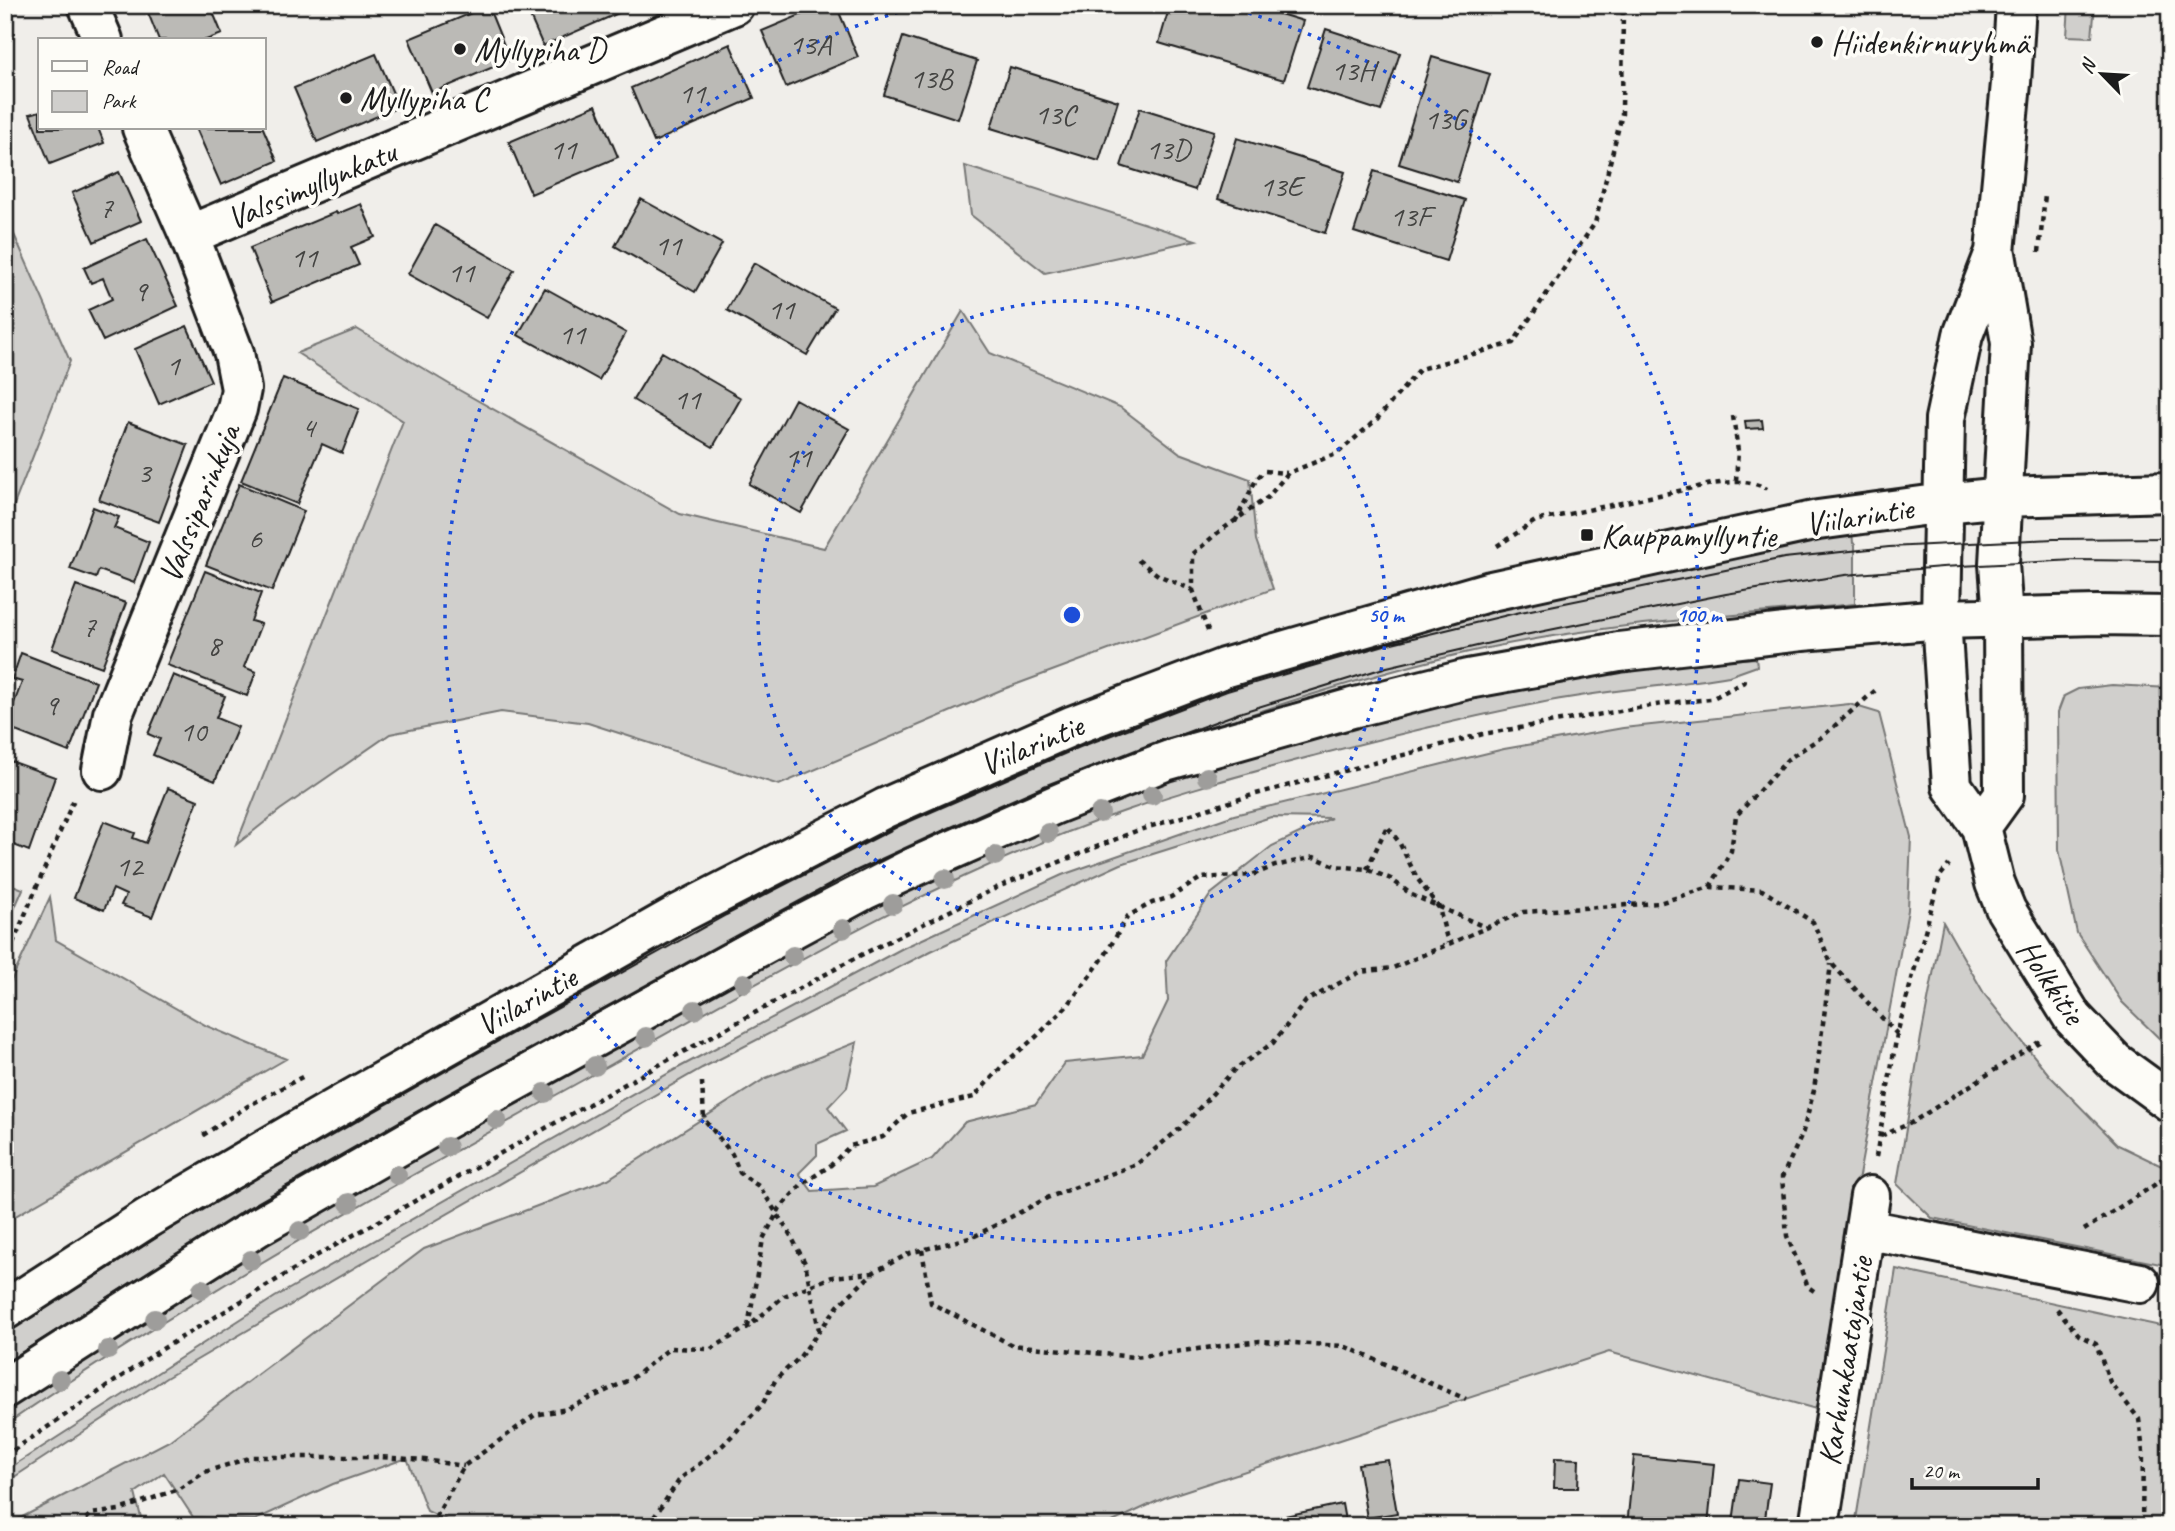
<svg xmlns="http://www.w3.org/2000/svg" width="2175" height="1531" font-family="Caveat,sans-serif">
  <rect width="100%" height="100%" fill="#f0eeea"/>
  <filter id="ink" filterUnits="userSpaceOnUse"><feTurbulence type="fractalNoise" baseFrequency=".0143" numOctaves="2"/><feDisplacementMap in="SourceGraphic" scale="14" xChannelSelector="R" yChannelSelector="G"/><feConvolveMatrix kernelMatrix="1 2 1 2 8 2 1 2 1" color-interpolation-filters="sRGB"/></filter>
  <g filter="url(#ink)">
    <!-- green -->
    <path fill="#d0cfcc" stroke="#767674" stroke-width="2" d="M2069 5H2095L2092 37 2067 36Z
      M965 166 1196 240 1045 273 971 215Z
      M5 214 70 361 5 528Z
      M963 311 990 353 1120 407 1180 453 1250 479 1256 540 1273 589 1001 690 779 785 588 723 501 712 390 734 280 810 236 845 403 421 297 353 357 329 459 390 680 514 824 548Z
      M1852 530 1853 543 1855 544V604C1724 617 1589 624 1460 654 1343 681 1229 721 1116 761L5 1368V1319L114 1249 880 820 1328 647Z
      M1756 658 1757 666 1729 676C1667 687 1602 690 1540 703 1466 717 1391 736 1317 755 1253 772 1188 789 1125 811 945 873 778 972 612 1064 406 1178 200 1292 5 1425V1403L228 1261 913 880 1115 794 1426 707 1510 689 1658 665Z
      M2112 685 2170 688V1049L2122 1002 2077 933 2059 850 2058 712 2064 696 2078 689Z
      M1849 704 1879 713 1911 837 1908 910 1816 1409 1609 1352 1166 1497 1104 1526H459L427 1511 407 1458 333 1484 255 1520 193 1517 164 1473 135 1493 143 1526H5L169 1441 424 1249 608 1179 766 1078 857 1042 847 1087 828 1107 846 1131 817 1144V1155L799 1173 812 1191 873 1187 932 1159 965 1122 1036 1104 1065 1063 1142 1055 1168 1001 1166 961 1211 894 1272 846 1331 818 1271 817 1121 864 931 951 702 1068 395 1244 166 1378 5 1483V1471L275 1297 678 1068 903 948 1062 875 1234 815 1504 749 1623 728Z
      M5 882 23 889 5 930Z
      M50 897 56 940 207 1026 286 1059 5 1222V994Z
      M1943 922 1985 995 2050 1076 2118 1145 2170 1170V1266L1932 1218 1897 1184 1921 1037Z
      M1896 1269 2170 1328V1526H1855Z"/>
    <!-- building -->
    <path fill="#bbbab6" stroke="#1c1c1c" stroke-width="2" d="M145 5H210L222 34 206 40H159Z
      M525 5H618L621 12 543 46Z
      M824 5H836L858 57 786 87 762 31Z
      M1170 5H1251L1303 21 1284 80 1159 43Z
      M488 6 510 60 432 93 409 39Z
      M1326 29 1400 53 1381 111 1307 87Z
      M903 37 977 61 958 119 884 95Z
      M730 44 754 98 654 142 631 88Z
      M376 54 399 107 317 142 294 88Z
      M1432 57 1490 74 1457 182 1399 164Z
      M1010 67 1118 101 1099 161 991 128Z
      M596 105 618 157 531 194 509 142Z
      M1140 108 1214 131 1195 190 1121 166Z
      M40 111V128H98L104 143 50 164 30 114Z
      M196 128H263L277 161 221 185Z
      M1237 138 1345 172 1325 233 1218 199Z
      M1374 171 1465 200 1446 261 1354 232Z
      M119 172 141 221 94 242 72 193Z
      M641 199 722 244 695 292 615 246Z
      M361 204 375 237 351 247 359 265 272 302 250 248 336 212 337 214Z
      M435 225 514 270 487 318 408 274Z
      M147 239 178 306 103 341 88 310 112 299 103 278 91 283 84 268Z
      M754 263 835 308 807 355 727 310Z
      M545 288 626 333 599 380 518 335Z
      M187 326 211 381 159 404 135 349Z
      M662 352 741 398 713 447 633 400Z
      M283 378 359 409 342 453 322 444 297 504 241 481Z
      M795 399 849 429 801 513 749 484Z
      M1762 420 1763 428 1746 429 1745 421Z
      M128 422 188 445 159 522 99 500Z
      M239 484 304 511 272 591 206 565Z
      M93 507 119 517 114 528 149 542 134 583 99 570 96 578 70 569Z
      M205 571 261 593 251 621 261 624 244 667 256 672 247 696 167 665Z
      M76 585 126 603 102 667 52 649Z
      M21 653 96 682 69 752 5 727 22 682 12 679Z
      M173 675 225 696 216 718 238 727 215 781 153 755 160 739 148 734Z
      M5 759 55 777 29 851 14 845 10 858 5 856Z
      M168 788 198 800 152 917 121 905 126 895 113 889 104 910 74 898 104 821 135 833 133 838 146 843Z
      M1634 1456 1714 1464 1708 1526H1627Z
      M1555 1458 1579 1459 1578 1488H1554Z
      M1388 1460 1397 1513 1367 1518 1358 1464Z
      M1739 1479 1770 1483 1764 1526 1733 1522Z
      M1342 1504 1346 1526H1237Z"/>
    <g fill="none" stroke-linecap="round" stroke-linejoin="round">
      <!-- minor casing -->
      <g stroke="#1c1c1c" stroke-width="44">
        <path id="minor" d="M88 5 103 40
          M189 235 734 5
          M1941 619 1952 786 1981 827 1995 883 2006 910 2073 1018 2115 1062 2170 1102
          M102 770 113 714 237 409 241 389 234 353 189 235 142 128
          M1981 827 2004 795 2003 617
          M1865 1229 2140 1283
          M1819 1526 1870 1196"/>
      </g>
      <!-- major casing -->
      <g stroke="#1c1c1c" stroke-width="44">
        <path id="major" d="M1996 254 2011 343 1999 564 2003 617
          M1941 619 1945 419 1963 335 1995 252 2011 83 2016 5
          M5 1310 146 1219 329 1112 679 914 885 808 1074 725 1224 668 1491 591 1818 520 1944 503 2003 497 2170 492
          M5 1388 257 1227 446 1119 766 943 864 890 942 854 1053 805 1165 761 1352 708 1468 679 1619 652 1802 631 1941 619 2097 615 2170 616"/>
      </g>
      <!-- path -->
      <path stroke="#1c1c1c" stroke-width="4.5" stroke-dasharray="5 5" stroke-linecap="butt" d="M2039 252 2045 195
        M1733 416 1738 451 1736 481
        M1235 522 1256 480 1264 471 1287 473
        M1497 546 1535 521 1712 484C1730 482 1750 479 1767 489
        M1138 560 1158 575 1193 590
        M1208 631 1193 590V554L1216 534 1268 497 1288 473 1338 453 1377 419 1420 369 1513 343 1595 223 1622 114 1623 5
        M1367 869 1387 826 1399 842 1417 878 1439 908 1448 943
        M1710 887 1731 851 1736 816 1788 759 1823 736 1877 689
        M5 962 74 799
        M702 1082 704 1119 732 1154 740 1173 760 1187 791 1236 805 1263 819 1330
        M203 1135 248 1106 304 1076
        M1881 1136 1911 1123 2042 1040
        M1876 1157 1897 1034 1940 876 1949 865
        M2084 1230 2170 1175
        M922 1250 931 1303 1012 1345 1135 1357 1260 1341 1344 1346 1466 1399
        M1814 1291 1808 1287 1787 1236 1782 1177 1802 1135 1814 1090 1831 964
        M2057 1309 2079 1335 2096 1344 2110 1382 2139 1419 2143 1452 2142 1526
        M748 1327 763 1239 780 1208 801 1185 831 1165 850 1146 883 1137 908 1113 974 1097 1005 1063 1037 1036 1068 1005 1104 957 1128 916 1152 903 1171 897 1201 878 1252 875 1275 866 1314 857 1335 866 1367 869 1391 879 1412 895 1485 927
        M5 1456 159 1351 316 1256 670 1059 861 955 998 887 1136 831 1256 794 1483 734 1668 703 1711 699 1746 681
        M79 1526 91 1514 119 1510 179 1489 205 1472 252 1457H379L425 1460 464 1466
        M431 1526 464 1466 535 1415 567 1409 631 1379 670 1348 711 1349 748 1327 784 1296 832 1277 873 1273
        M648 1526 680 1479 723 1445 762 1405 776 1379 799 1358 838 1306 874 1272 910 1253 973 1237 1047 1198 1137 1164 1183 1126 1235 1069 1273 1043 1306 1001 1360 972 1393 968 1523 912 1659 903 1710 887 1762 890 1813 922 1831 963 1897 1034"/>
      <!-- minor -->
      <use href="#minor" stroke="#fdfcf7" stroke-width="38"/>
      <!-- major -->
      <use href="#major" stroke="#fdfcf7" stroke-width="38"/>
      <!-- tram -->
      <path stroke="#1c1c1c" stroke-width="2" d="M5 1334 202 1209 504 1038 726 915 899 826 1080 747 1227 691 1388 644 1516 613 1784 558 1889 547 2054 539 2170 538
        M5 1363 219 1227 454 1092 746 931 905 849 1088 769 1239 713 1387 667 1520 636 1726 594 1845 575 1942 567 2075 560 2170 561"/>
    </g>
    <!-- trees -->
    <g fill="#9e9d9b">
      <circle cx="1207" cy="777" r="10"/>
      <circle cx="1152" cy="795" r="10"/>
      <circle cx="1100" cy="813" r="10"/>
      <circle cx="1048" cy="833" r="10"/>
      <circle cx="995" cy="856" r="10"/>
      <circle cx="945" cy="879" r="10"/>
      <circle cx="893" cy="904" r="10"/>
      <circle cx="843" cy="929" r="10"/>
      <circle cx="793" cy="956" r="10"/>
      <circle cx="744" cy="983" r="10"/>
      <circle cx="695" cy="1010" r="10"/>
      <circle cx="646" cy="1037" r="10"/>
      <circle cx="595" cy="1066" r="10"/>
      <circle cx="545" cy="1093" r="10"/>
      <circle cx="497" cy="1120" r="10"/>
      <circle cx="447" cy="1147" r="10"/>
      <circle cx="397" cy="1175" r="10"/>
      <circle cx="349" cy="1203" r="10"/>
      <circle cx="300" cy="1231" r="10"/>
      <circle cx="251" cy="1260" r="10"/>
      <circle cx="202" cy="1289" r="10"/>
      <circle cx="155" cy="1319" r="10"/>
      <circle cx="108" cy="1350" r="10"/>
      <circle cx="60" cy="1380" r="10"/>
    </g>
  </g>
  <!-- distance rings -->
  <g fill="none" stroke="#1d4ed8" stroke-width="3.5" stroke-dasharray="3.5 7">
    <circle cx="1072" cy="615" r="314"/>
    <path d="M1218 5A627 627 0 1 1 926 5"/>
  </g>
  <!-- markers -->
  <g fill="#1c1c1c" stroke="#fdfcf7" stroke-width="2.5">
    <circle cx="1817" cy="42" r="7"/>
    <circle cx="460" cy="49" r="7"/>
    <circle cx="346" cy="98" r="7"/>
    <rect x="1580" y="528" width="14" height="14" rx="3.5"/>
  </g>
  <g text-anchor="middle" stroke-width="7" stroke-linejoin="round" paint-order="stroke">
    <!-- number labels -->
    <g font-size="30" fill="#444442">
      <text x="810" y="54">13A</text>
      <text x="1353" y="80">13H</text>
      <text x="931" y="88">13B</text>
      <text x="692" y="103">11</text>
      <text x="1055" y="124">13C</text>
      <text x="1445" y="129">13G</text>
      <text x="563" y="159">11</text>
      <text x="1168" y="159">13D</text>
      <text x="1281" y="196">13E</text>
      <text x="106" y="217">7</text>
      <text x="1410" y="226">13F</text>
      <text x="668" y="255">11</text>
      <text x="304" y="267">11</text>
      <text x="461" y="282">11</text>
      <text x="140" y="301">9</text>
      <text x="781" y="319">11</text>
      <text x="572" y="344">11</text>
      <text x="173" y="375">1</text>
      <text x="687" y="409">11</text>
      <text x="308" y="437">4</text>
      <text x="798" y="467">11</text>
      <text x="144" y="482">3</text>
      <text x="255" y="548">6</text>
      <text x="89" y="636">7</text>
      <text x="214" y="655">8</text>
      <text x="51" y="715">9</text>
      <text x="193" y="741">10</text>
      <text x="129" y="876">12</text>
    </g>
    <!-- poi labels -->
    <g font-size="33" fill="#1c1c1c" stroke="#fdfcf7" text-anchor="start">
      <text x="1831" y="54">Hiidenkirnuryhmä</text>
      <text x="474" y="61">Myllypiha D</text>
      <text x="360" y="110">Myllypiha C</text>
      <text x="1601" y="547">Kauppamyllyntie</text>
    </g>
    <!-- street labels -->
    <g font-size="33" fill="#1c1c1c" stroke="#fdfcf7">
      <text transform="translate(311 184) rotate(-23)" y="12">Valssimyllynkatu</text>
      <text transform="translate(198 503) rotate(-68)" y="12">Valssiparinkuja</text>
      <text transform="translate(1859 515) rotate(-9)" y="12">Viilarintie</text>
      <text transform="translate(1031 744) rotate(-23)" y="12">Viilarintie</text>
      <text transform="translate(2052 981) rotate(56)" y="12">Holkkitie</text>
      <text transform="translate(526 1000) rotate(-29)" y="12">Viilarintie</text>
      <text transform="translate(1844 1361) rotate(-81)" y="12">Karhunkaatajantie</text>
    </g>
  </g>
  <circle cx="1072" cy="615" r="10" fill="#1d4ed8" stroke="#fdfcf7" stroke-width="3.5"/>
  <g font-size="21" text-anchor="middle" font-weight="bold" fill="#1d4ed8" stroke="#fdfcf7" stroke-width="7" stroke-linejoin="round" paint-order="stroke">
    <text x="1386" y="622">50 m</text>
    <text x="1699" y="622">100 m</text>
  </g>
  <!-- margin -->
  <rect width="2175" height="1531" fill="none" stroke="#fdfcf7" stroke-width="28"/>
  <rect x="14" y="14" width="2147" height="1503" fill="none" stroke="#1c1c1c" stroke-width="2.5" filter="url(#ink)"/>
  <!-- legend -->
  <rect x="38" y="38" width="228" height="91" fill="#fdfcf7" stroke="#a3a29f" stroke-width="2"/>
  <rect x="52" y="61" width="35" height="10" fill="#fdfcf7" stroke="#a3a29f" stroke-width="2"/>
  <text x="102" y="74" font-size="21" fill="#1c1c1c">Road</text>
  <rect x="52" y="91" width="35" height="21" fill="#d0cfcc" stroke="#a3a29f" stroke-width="2"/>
  <text x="102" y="108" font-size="21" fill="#1c1c1c">Park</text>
  <!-- north arrow -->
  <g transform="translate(2102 74) rotate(295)" stroke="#fdfcf7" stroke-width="5" paint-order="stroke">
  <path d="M0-5L12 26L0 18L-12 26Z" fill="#1c1c1c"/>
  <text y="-10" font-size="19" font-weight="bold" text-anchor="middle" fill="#1c1c1c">N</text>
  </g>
  <!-- scale -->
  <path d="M1912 1478v10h126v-10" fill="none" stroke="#1c1c1c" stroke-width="3.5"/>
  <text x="1923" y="1478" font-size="21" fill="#1c1c1c" stroke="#fdfcf7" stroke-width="5" paint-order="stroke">20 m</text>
</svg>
